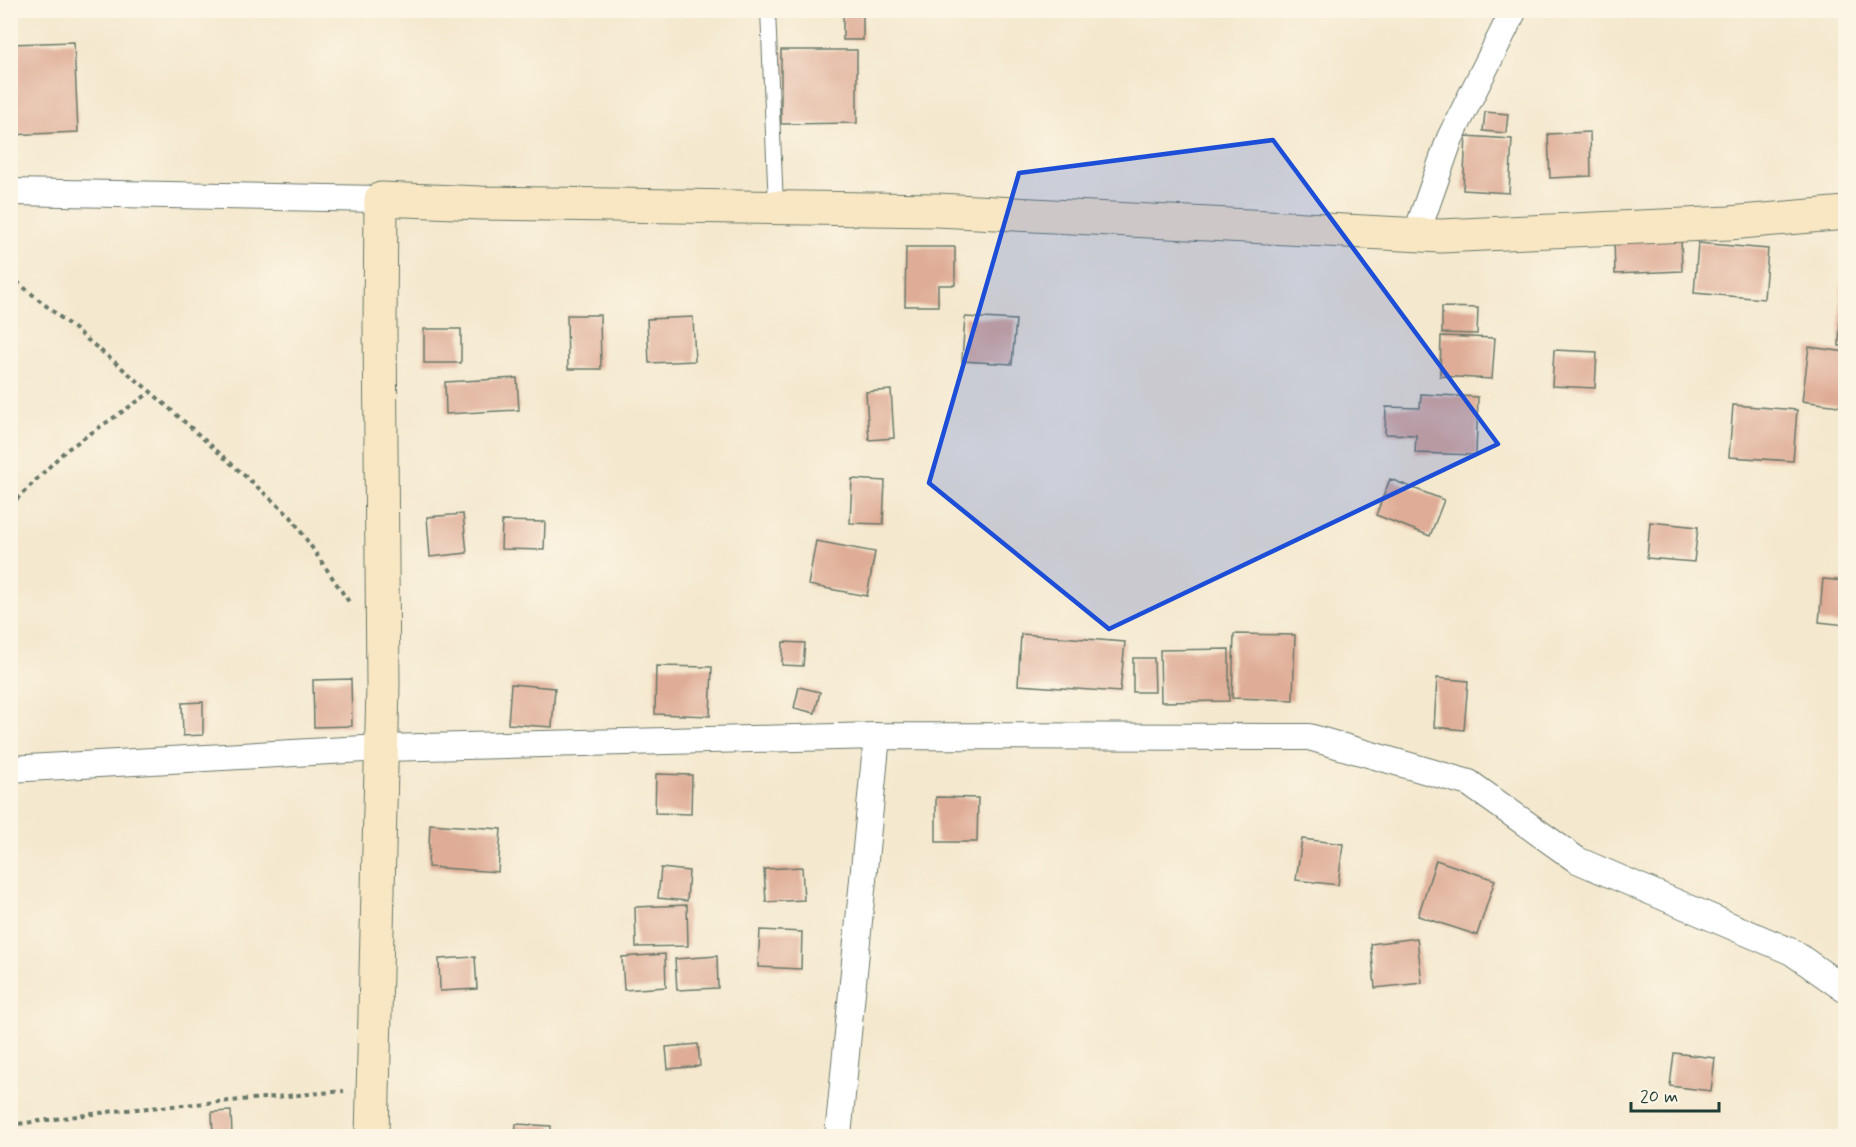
<svg xmlns="http://www.w3.org/2000/svg" width="1856" height="1147" font-family="Mynerve,sans-serif">
  <rect width="100%" height="100%" fill="#fcf5e5"/>
  <filter id="ink" filterUnits="userSpaceOnUse"><feTurbulence type="fractalNoise" baseFrequency=".0167" numOctaves="2"/><feDisplacementMap in="SourceGraphic" scale="12" xChannelSelector="R" yChannelSelector="G"/><feConvolveMatrix kernelMatrix="1 2 1 2 8 2 1 2 1" color-interpolation-filters="sRGB"/></filter>
  <filter id="wash" filterUnits="userSpaceOnUse"><feTurbulence type="fractalNoise" baseFrequency=".008" numOctaves="4" result="noise"/><feDisplacementMap in="SourceGraphic" scale="24" xChannelSelector="R" yChannelSelector="G"/><feGaussianBlur stdDeviation="1.35" result="paint"/><feColorMatrix in="noise" values="0 0 0 0 0 0 0 0 0 0 0 0 0 0 0 0 0 1.4 0 .05"/><feComposite in="paint" operator="in"/></filter>
  <g filter="url(#wash)">
    <rect width="100%" height="100%" fill="#f4e8ce"/>
    <g id="blocks">
      <!-- building -->
      <path fill="#dfad97" d="M843 10H863V40H843Z
        M74 42 78 132 10 135V44Z
        M781 50H857V123L781 124Z
        M1485 112 1508 114 1506 133 1483 131Z
        M1590 132 1591 176 1550 178 1548 134Z
        M1466 136 1512 139 1509 193 1463 190Z
        M1681 236 1682 271 1615 274 1614 238Z
        M1698 243 1768 249 1764 299 1694 293Z
        M906 247H955V285H938V306H905Z
        M1841 286H1846V346H1839Z
        M1442 307 1478 308 1477 334 1442 333Z
        M567 315H600L601 369H568Z
        M693 317 695 361 649 363 647 319Z
        M965 317 1016 320 1012 364 962 361Z
        M424 329H461V363H424Z
        M1441 336 1495 338 1492 379 1440 376Z
        M1809 347 1846 352V407L1802 401Z
        M1554 350 1597 352 1595 388 1552 386Z
        M517 378 519 410 446 414 445 382Z
        M891 390 894 438 869 440 866 392Z
        M1421 394 1478 397 1476 455 1415 453 1416 435 1385 434 1386 407 1420 408Z
        M1733 405 1797 410 1793 461 1729 457Z
        M852 479 885 481 883 524 850 523Z
        M1390 479 1444 500 1430 536 1376 515Z
        M463 514 467 553 430 557 427 517Z
        M502 521 545 522 544 550 501 549Z
        M1650 522 1698 527 1694 562 1647 558Z
        M816 541 875 552 867 596 808 585Z
        M1823 579 1846 581 1842 616H1846V625L1819 622Z
        M1021 634 1125 642 1120 692 1018 685Z
        M1234 634 1295 635 1293 700 1232 698Z
        M783 642 805 643 803 666 782 665Z
        M1229 649V701L1161 702 1160 650Z
        M1133 658H1154L1155 692H1133Z
        M656 666 712 667 710 716 655 714Z
        M1437 678 1468 681 1464 730 1434 727Z
        M351 679 352 726 314 727 313 680Z
        M511 684 555 688 552 727 508 724Z
        M799 687 820 692 815 713 794 708Z
        M203 702V735L183 736 182 703Z
        M656 774 692 775 691 814 655 813Z
        M936 797 978 798 977 842H936Z
        M430 824 501 829 498 872 428 867Z
        M1302 839 1343 844 1338 885 1296 880Z
        M1436 860 1495 880 1477 935 1418 916Z
        M802 867 804 900 766 902 764 869Z
        M661 868 689 871 687 901 658 898Z
        M687 905 688 946 636 947 635 907Z
        M760 930 802 932 801 969 758 967Z
        M1417 938 1422 983 1375 988 1371 944Z
        M665 954 666 987 624 990 622 957Z
        M717 956 718 988 677 990 675 959Z
        M475 957 477 989 440 991 439 959Z
        M698 1044 700 1066 668 1069 666 1047Z
        M1674 1053 1715 1058 1711 1091 1670 1086Z
        M231 1111 232 1136H213L212 1112Z
        M516 1124 551 1126V1136H515Z"/>
    </g>
  </g>
  <g filter="url(#ink)">
    <use href="#blocks" fill-opacity="0" stroke="#6a796a" stroke-width="1.5"/>
    <g fill="none" stroke-linecap="round" stroke-linejoin="round">
      <!-- lane casing -->
      <g stroke="#6a796a" stroke-width="16">
        <path id="lane" d="M768 10 776 208"/>
      </g>
      <!-- street casing -->
      <g stroke="#6a796a" stroke-width="28">
        <path id="street" d="M10 192 381 199
          M1416 235 1450 138 1514 10
          M10 769 382 748 877 736 1309 737 1469 783 1577 860 1792 952 1846 990
          M838 1136 877 736"/>
      </g>
      <!-- secondary casing -->
      <g stroke="#6a796a" stroke-width="35">
        <path id="secondary" d="M372 1136 383 686 380 325 381 199 481 203 937 210 1441 236 1729 223 1846 213"/>
      </g>
      <!-- path -->
      <path stroke="#6a796a" stroke-width="4" stroke-dasharray="4.5 4.5" stroke-linecap="butt" d="M10 276 151 392 291 517 349 602
        M10 506 65 451 151 392
        M10 1125 115 1111 344 1091"/>
      <!-- lane -->
      <use href="#lane" stroke="#fff" stroke-width="14"/>
      <!-- street -->
      <use href="#street" stroke="#fff" stroke-width="26"/>
      <!-- secondary -->
      <use href="#secondary" stroke="#f9e7c3" stroke-width="33"/>
    </g>
  </g>
  <!-- marked area -->
  <path fill="#1d4ed8" fill-opacity="0.2" stroke="#1d4ed8" stroke-width="4.5" stroke-linejoin="round" d="M1273 140 1498 444 1109 629 929 483 1019 173Z"/>
  <!-- margin -->
  <rect width="1856" height="1147" fill="none" stroke="#fcf5e5" stroke-width="36"/>
  <!-- scale -->
  <path d="M1631 1102v9h88v-9" fill="none" stroke="#1f3d34" stroke-width="3"/>
  <text x="1640" y="1102" font-size="18" fill="#1f3d34" stroke="#fcf5e5" stroke-width="4.5" paint-order="stroke">20 m</text>
</svg>
